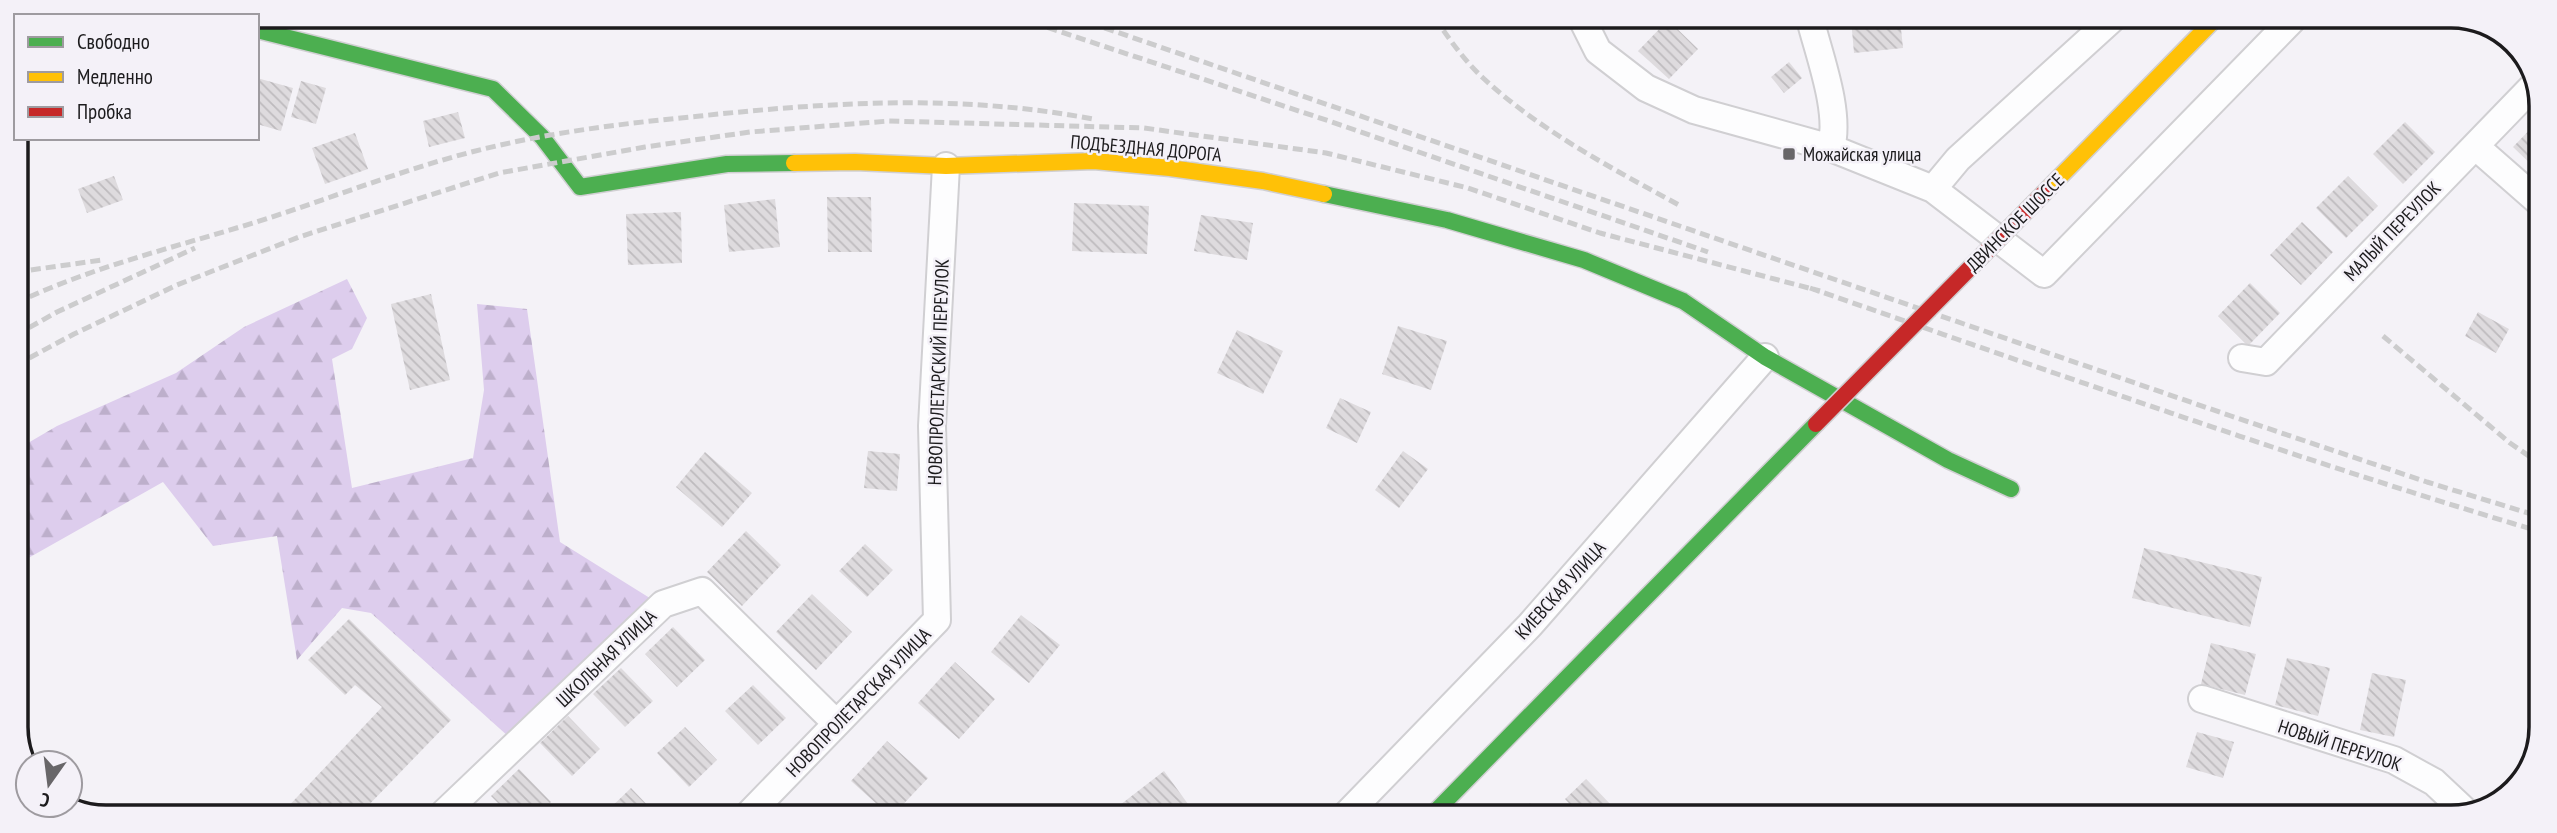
<svg xmlns="http://www.w3.org/2000/svg" width="2557" height="833" font-family="'PT Sans Narrow',sans-serif">
  <defs>
    <pattern id="forest-firs" width="22" height="20" patternUnits="userSpaceOnUse" patternTransform="scale(1.75)"><rect width="22" height="20" fill="#ddcded"/><path d="M5 1l3.5 6h-7zM16 11l3.5 6h-7z" fill="#bdafcb"/></pattern>
    <pattern id="building-back-hatch" width="6" height="6" patternUnits="userSpaceOnUse" patternTransform="scale(1.75)"><rect width="6" height="6" fill="#dedbde"/><path d="M-1 5l2 2M0 0l6 6M5-1l2 2" fill="none" stroke="#bebbbe"/></pattern>
  </defs>
  <rect width="100%" height="100%" fill="#f4f2f7"/>
  <!-- forest -->
  <path fill="url(#forest-firs)" d="M347 279 367 318 352 349 332 359 352 488 473 458 484 390 477 304 527 309 560 542 653 600 509 737 371 613 342 608 297 660 277 536 213 546 163 482 16 565V450L57 426 176 373 244 327Z"/>
  <!-- building -->
  <path fill="url(#building-back-hatch)" d="M1851 19H1900L1903 48 1854 53Z
    M1668 20 1698 49 1669 79 1638 51Z
    M1789 62 1802 78 1784 93 1771 77Z
    M257 78 293 88 281 131 257 124Z
    M301 81 326 88 316 124 291 117Z
    M458 112 465 138 429 147 423 121Z
    M2541 118V174L2513 147Z
    M2405 122 2435 152 2403 184 2373 154Z
    M355 133 368 169 325 184 312 148Z
    M114 176 123 200 87 213 78 189Z
    M2348 176 2378 206 2346 238 2316 208Z
    M827 197H871L872 252H828Z
    M775 199 780 247 729 252 724 205Z
    M1074 203 1149 206 1147 254 1072 251Z
    M681 212 682 263 628 265 626 214Z
    M1201 215 1253 223 1247 260 1194 251Z
    M2302 222 2333 252 2301 285 2270 255Z
    M2250 283 2280 313 2248 346 2218 316Z
    M431 294 450 380 410 390 391 304Z
    M2478 312 2509 329 2496 353 2465 336Z
    M1398 326 1447 341 1431 390 1382 374Z
    M1237 330 1283 351 1263 394 1217 373Z
    M1340 398 1371 412 1357 443 1326 428Z
    M868 451 900 454 897 491 864 488Z
    M1403 451 1428 469 1399 508 1375 490Z
    M705 452 752 493 722 527 676 487Z
    M746 531 781 565 742 606 707 572Z
    M865 544 893 570 867 597 839 571Z
    M2144 548 2262 577 2250 627 2132 598Z
    M812 594 852 632 816 670 776 632Z
    M1021 615 1060 645 1029 683 991 652Z
    M349 619 451 720 361 813H282L382 707 355 685 345 695 308 660Z
    M673 627 705 660 677 687 645 654Z
    M2211 643 2256 654 2245 695 2201 684Z
    M2287 658 2330 668 2318 716 2275 705Z
    M955 662 995 699 959 739 918 703Z
    M621 668 653 701 625 727 593 694Z
    M2372 673 2406 680 2394 737 2360 730Z
    M753 685 786 718 758 745 725 711Z
    M568 716 600 749 572 776 540 743Z
    M685 727 717 760 689 787 657 753Z
    M2197 732 2234 742 2223 778 2186 767Z
    M887 741 928 778 894 814H888L851 781Z
    M519 769 551 802 539 814 508 813 491 796Z
    M1164 771 1188 804 1174 815H1107Z
    M1586 779 1614 808 1606 816H1581L1565 799Z
    M631 788 656 814H604Z
    M1530 803 1541 815H1517Z"/>
  <g fill="none" stroke-linecap="round" stroke-linejoin="round">
    <!-- street casing -->
    <g stroke="#d0cfd2" stroke-width="30">
      <path id="street" d="M1582 19 1598 51 1646 88 1694 110 1831 148 1933 189 2044 274 2292 20
        M1810 19C1819 55 1841 112 1831 148
        M2475 146 2540 203
        M1933 189 1958 159 2111 20
        M2242 358 2266 362 2535 84
        M2202 699 2394 760 2434 782 2466 812
        M444 813 663 604 702 591 836 723
        M749 814 937 620 932 426 946 166
        M1346 815 1530 625 1765 357"/>
    </g>
    <!-- fast casing -->
    <g stroke="#d0cfd2" stroke-width="19">
      <path id="fast" d="M257 30 493 89 542 137 580 187 727 164 794 163
        M1324 194 1447 220 1584 260 1683 301 1765 357 1948 460 2011 489
        M1432 815 1816 424"/>
    </g>
    <!-- slow casing -->
    <g stroke="#d0cfd2" stroke-width="19">
      <path id="slow" d="M794 163 855 162 946 166 1094 161 1170 168 1263 181 1324 194
        M2044 193 2214 20"/>
    </g>
    <!-- street -->
    <use href="#street" stroke="#fdfdfe" stroke-width="26"/>
    <!-- fast -->
    <use href="#fast" stroke="#4caf50" stroke-width="16"/>
    <!-- slow -->
    <use href="#slow" stroke="#ffc107" stroke-width="16"/>
    <!-- rail -->
    <path stroke="#cccccd" stroke-width="5" stroke-dasharray="10 5" stroke-linecap="butt" d="M1019 18 1329 121 1708 252
      M1076 18 2231 416 2427 482 2538 516
      M1435 18C1449 39 1464 60 1482 77 1539 130 1611 168 1679 205
      M16 272 102 260
      M1810 288C2052 372 2293 458 2538 531
      M16 303C92 267 172 248 253 223 320 202 386 176 453 157 534 134 617 124 700 116 832 102 961 94 1093 119
      M16 335 57 312 195 248
      M2383 336 2510 443 2539 463
      M16 365 74 334 177 285 299 237 499 173 645 147 750 132 889 121 1144 128 1326 153 1468 188 1600 233 1820 291"/>
    <!-- jam-bridge casing -->
    <g stroke="#cecdcf" stroke-width="19" stroke-linecap="butt">
      <path id="jam-bridge" d="M1816 424 2044 193"/>
    </g>
    <!-- jam-bridge -->
    <use href="#jam-bridge" stroke="#c62828" stroke-width="16"/>
  </g>
  <!-- markers -->
  <rect fill="#686669" stroke="#f4f1f8" stroke-width="2.5" x="1782" y="147" width="14" height="14" rx="3.5"/>
  <g text-anchor="middle" stroke-width="5" stroke-linejoin="round" paint-order="stroke">
    <!-- street labels -->
    <g font-size="19" fill="#1c1b1d" stroke="#f4f1f8">
      <text transform="translate(1146 148) rotate(5)" y="7">ПОДЪЕЗДНАЯ ДОРОГА</text>
      <text transform="translate(2015 222) rotate(-45)" y="7">ДВИНСКОЕ ШОССЕ</text>
      <text transform="translate(2392 231) rotate(-46)" y="7">МАЛЫЙ ПЕРЕУЛОК</text>
      <text transform="translate(938 372) rotate(-88)" y="7">НОВОПРОЛЕТАРСКИЙ ПЕРЕУЛОК</text>
      <text transform="translate(1560 590) rotate(-48)" y="7">КИЕВСКАЯ УЛИЦА</text>
      <text transform="translate(606 658) rotate(-44)" y="7">ШКОЛЬНАЯ УЛИЦА</text>
      <text transform="translate(858 702) rotate(-46)" y="7">НОВОПРОЛЕТАРСКАЯ УЛИЦА</text>
      <text transform="translate(2340 745) rotate(18)" y="7">НОВЫЙ ПЕРЕУЛОК</text>
    </g>
    <!-- poi labels -->
    <g font-size="19" fill="#1c1b1d" stroke="#f4f1f8" text-anchor="start">
      <text x="1803" y="161">Можайская улица</text>
    </g>
  </g>
  <!-- crop -->
  <path d="M0 0H2557V833H0ZM106 28H2451A78 78 0 0 1 2529 106V727A78 78 0 0 1 2451 805H106A78 78 0 0 1 28 727V106A78 78 0 0 1 106 28Z" fill="#f4f1f8" fill-rule="evenodd"/>
  <path fill="none" stroke="#1c1b1d" stroke-width="3.5" d="M106 28H2451A78 78 0 0 1 2529 106V727A78 78 0 0 1 2451 805H106A78 78 0 0 1 28 727V106A78 78 0 0 1 106 28Z"/>
  <!-- legend -->
  <rect x="14" y="14" width="245" height="126" fill="#f4f1f8" stroke="#9e9ba0" stroke-width="2"/>
  <rect x="28" y="37" width="35" height="10" fill="#4caf50" stroke="#9e9ba0" stroke-width="2"/>
  <text x="77" y="49" font-size="21" fill="#1c1b1d">Свободно</text>
  <rect x="28" y="72" width="35" height="10" fill="#ffc107" stroke="#9e9ba0" stroke-width="2"/>
  <text x="77" y="84" font-size="21" fill="#1c1b1d">Медленно</text>
  <rect x="28" y="107" width="35" height="10" fill="#c62828" stroke="#9e9ba0" stroke-width="2"/>
  <text x="77" y="119" font-size="21" fill="#1c1b1d">Пробка</text>
  <!-- north arrow -->
  <g transform="translate(49 784) rotate(194)"><circle r="33" fill="#f4f1f8" stroke="#9e9ba0" stroke-width="2"/>
  <path d="M0-5L12 26L0 18L-12 26Z" fill="#686669"/>
  <text y="-10" font-size="19" font-weight="bold" text-anchor="middle" fill="#1c1b1d">С</text>
  </g>
</svg>
